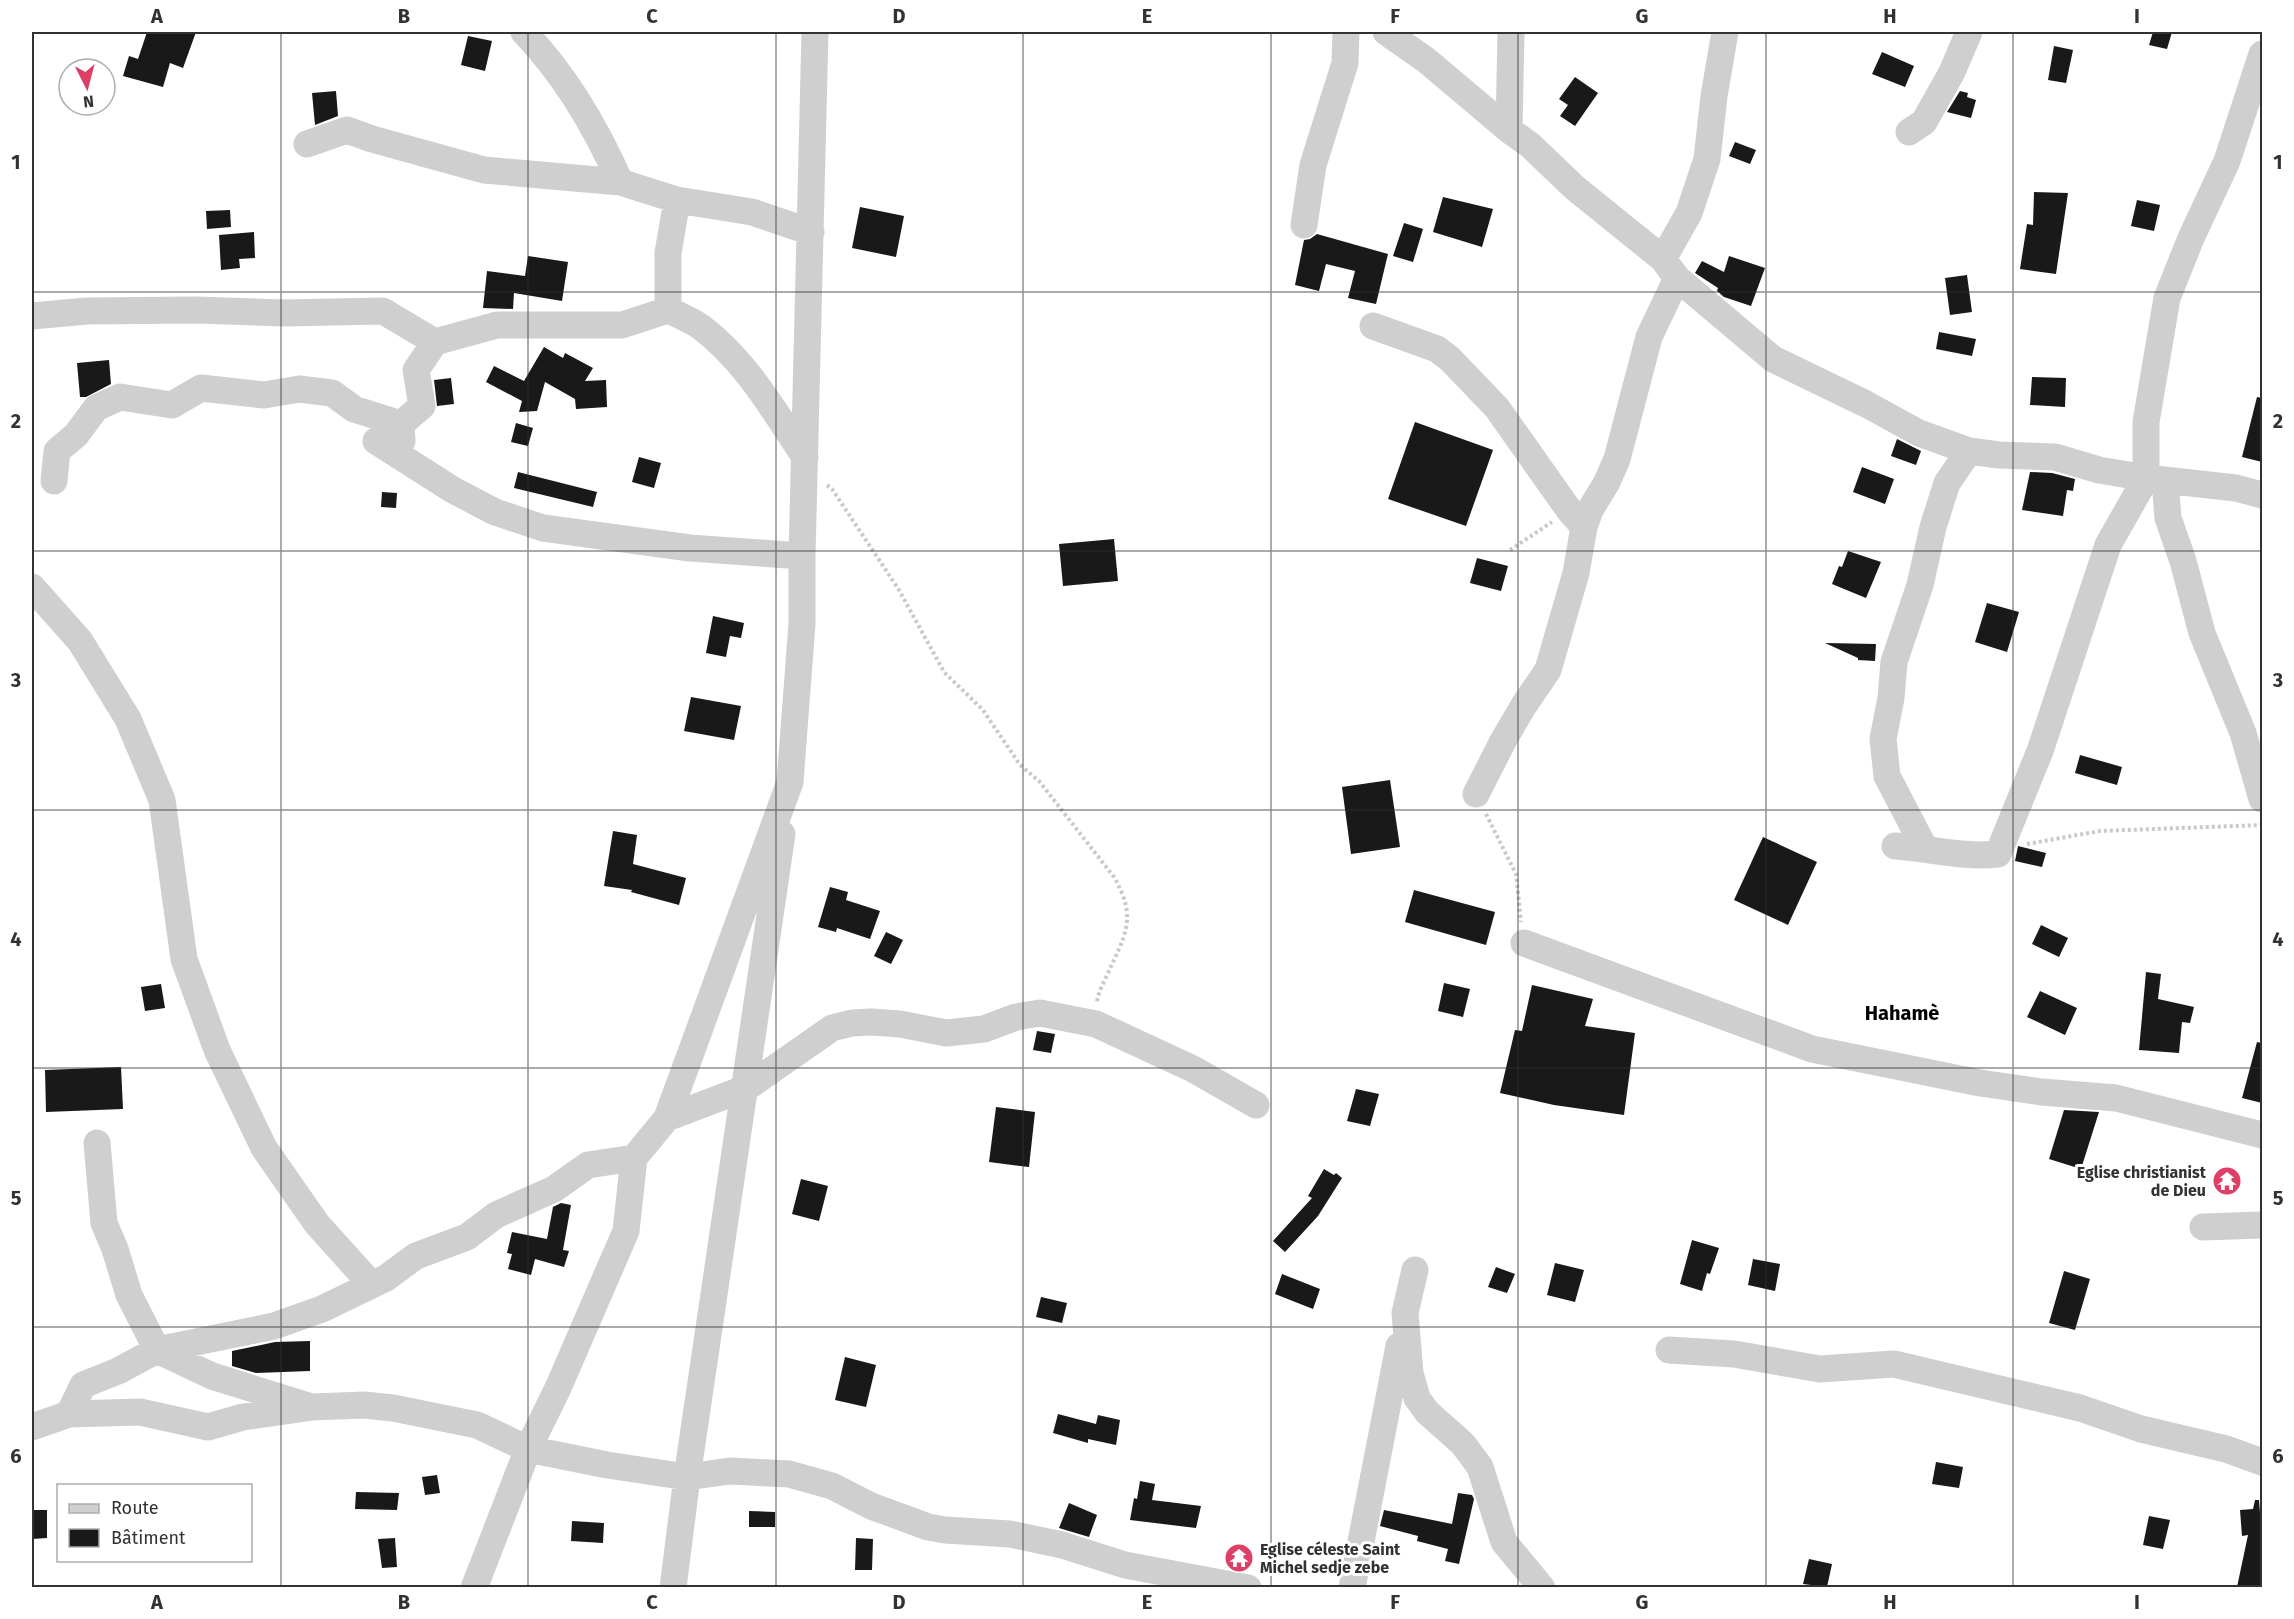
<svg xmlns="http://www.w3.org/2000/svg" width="2294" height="1619" font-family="'Fira Sans',sans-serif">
  <rect width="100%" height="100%" fill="#fff"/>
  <!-- building -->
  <path fill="#191919" d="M147 32H196L183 68 170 63 163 87 123 76 129 56 138 59Z
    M2153 32H2172L2167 49 2149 45Z
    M468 36 492 41 485 71 461 65Z
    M2054 46 2073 50 2066 83 2048 80Z
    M1882 52 1914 66 1905 87 1872 74Z
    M1575 77 1598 93 1575 126 1560 116 1568 105 1559 99Z
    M336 91 338 116 315 125 312 93Z
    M1960 91 1968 93 1967 97 1976 100 1971 118 1947 112Z
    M1735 142 1756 150 1750 164 1729 156Z
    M2034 192 2068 193 2056 274 2020 269 2027 224 2033 225Z
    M1443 197 1493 209 1482 247 1433 232Z
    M2137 200 2160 205 2154 231 2131 226Z
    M860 207 904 216 896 257 852 248Z
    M230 210 231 227 207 229 206 211Z
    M1404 223 1423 229 1413 262 1393 256Z
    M254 232 255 258 239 259 240 268 221 270 219 235Z
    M1317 234 1388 254 1376 304 1348 298 1355 271 1326 264 1319 291 1295 285 1304 240 1310 239Z
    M528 256 568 262 562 301 514 293 513 309 483 308 487 271 525 276Z
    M1729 256 1765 268 1751 306 1724 297 1717 291 1718 288 1695 273 1702 261 1724 272Z
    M1967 275 1972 312 1950 315 1945 278Z
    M1939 332 1976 339 1972 356 1936 349Z
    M544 347 563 358 565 353 593 368 585 381 606 380 607 407 576 409 575 399 545 382 537 411 519 412 522 401 486 382 494 366 524 381Z
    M109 360 111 384 86 397H80L77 363Z
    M2032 377 2066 378 2065 407 2030 405Z
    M451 378 454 404 437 406 434 380Z
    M2257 397 2262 398V462L2242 457Z
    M1415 422 1493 450 1466 526 1388 499Z
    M516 423 533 428 528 446 511 442Z
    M1897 439 1921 451 1916 465 1891 456Z
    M639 457 661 463 654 488 632 482Z
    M1862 467 1894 479 1885 504 1853 492Z
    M518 472 597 492 593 507 514 488Z
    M2030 472 2052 473 2075 479 2073 491 2067 490 2063 516 2022 510Z
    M382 492 397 493 396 508 381 507Z
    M1114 539 1118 581 1063 586 1059 544Z
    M1848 551 1881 562 1866 598 1832 584 1839 566 1842 567Z
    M1477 558 1508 566 1501 591 1470 583Z
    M1987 603 2019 612 2007 652 1975 642Z
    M713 616 744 623 741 638 730 636 726 657 706 653Z
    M1825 643 1876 644 1875 661 1858 660V658Z
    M691 697 741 706 734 740 684 731Z
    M2080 755 2122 767 2117 785 2075 773Z
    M1390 780 1400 847 1351 854 1342 787Z
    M613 831 637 835 633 864 686 878 679 905 631 892 632 890 604 886Z
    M1763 837 1817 862 1788 925 1734 900Z
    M2018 846 2046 853 2042 867 2015 861Z
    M830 887 848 892 846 900 880 911 870 939 837 928 836 932 818 927Z
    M1414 890 1495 912 1486 945 1405 922Z
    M2041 925 2068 938 2059 957 2032 944Z
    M886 932 903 940 891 964 874 956Z
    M2146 972 2161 974 2158 999 2194 1007 2190 1023 2182 1022 2179 1053 2139 1050Z
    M1444 983 1470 989 1463 1017 1438 1011Z
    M161 984 165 1008 145 1011 141 987Z
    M1532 985 1593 999 1585 1026 1635 1033 1624 1115 1554 1105 1500 1093 1515 1030 1522 1031Z
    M2040 991 2077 1008 2065 1035 2027 1017Z
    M1037 1031 1055 1034 1051 1053 1033 1050Z
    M2257 1042 2262 1043V1103L2242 1098Z
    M121 1067 123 1109 46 1112 45 1070Z
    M1356 1089 1379 1094 1370 1126 1347 1121Z
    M996 1107 1035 1112 1029 1167 989 1162Z
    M2064 1110 2099 1112 2081 1169 2049 1159Z
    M1324 1169 1334 1175 1336 1173 1342 1178 1318 1216 1285 1252 1273 1241 1312 1198 1308 1196Z
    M801 1179 828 1186 819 1221 792 1214Z
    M561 1203 571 1205 563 1250 569 1251 564 1267 535 1259 531 1275 508 1269 512 1254 507 1253 512 1232 547 1239 553 1207Z
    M1692 1240 1719 1248 1710 1274 1707 1273 1702 1291 1680 1284Z
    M1753 1259 1780 1264 1775 1291 1748 1285Z
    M1555 1263 1584 1270 1575 1302 1547 1295Z
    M1496 1267 1515 1274 1507 1293 1488 1287Z
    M2064 1271 2090 1279 2075 1330 2049 1323Z
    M1282 1274 1320 1289 1313 1309 1275 1294Z
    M1041 1297 1067 1303 1062 1323 1036 1317Z
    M310 1341V1371L256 1373 232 1366V1351L275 1342Z
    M845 1357 876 1365 866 1407 835 1400Z
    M1058 1414 1096 1424 1098 1415 1120 1420 1116 1445 1088 1439V1443L1053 1433Z
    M1936 1462 1963 1467 1959 1488 1932 1484Z
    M437 1475 440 1493 425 1495 422 1477Z
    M1140 1481 1155 1484 1152 1500 1201 1506 1196 1528 1130 1520 1134 1498 1137 1499Z
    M356 1492 399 1493 397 1510 355 1509Z
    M1458 1493 1472 1495 1474 1499 1459 1564 1445 1561 1448 1549 1417 1541 1418 1536 1380 1526 1384 1510 1452 1524Z
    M2255 1500H2259L2262 1538V1587H2237L2248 1535 2242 1536 2240 1510 2253 1509Z
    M1069 1503 1097 1515 1089 1537 1059 1528Z
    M32 1510H47V1538L32 1539Z
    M749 1511 775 1512V1527H749Z
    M2149 1516 2170 1520 2163 1549 2143 1545Z
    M572 1521 604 1523 603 1543 571 1541Z
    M395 1538 397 1567 382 1568 378 1539Z
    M856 1538 873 1539 872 1570H855Z
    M1809 1559 1832 1564 1827 1587 1803 1584Z"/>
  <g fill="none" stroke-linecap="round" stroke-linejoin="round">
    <!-- path -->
    <path stroke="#c9c9c9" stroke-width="4" stroke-dasharray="3 3" stroke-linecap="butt" d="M827 485 832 489 899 590 944 672 983 710 1020 765 1039 781 1114 877C1138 919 1125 935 1107 975 1103 984 1098 993 1097 1002
      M1510 550 1552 522
      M1486 814 1516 874 1521 922
      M2027 844 2100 831 2262 825"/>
    <!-- minor -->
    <path stroke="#cfcfcf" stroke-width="27" d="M524 32C566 76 596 127 620 182L677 200 668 253V310C679 315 691 320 701 327 746 361 774 411 805 457
      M1386 32 1426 60 1509 130 1530 145 1575 188 1663 259 1677 278 1773 359 1866 404 1919 433 1969 451 1999 455 2055 457 2099 470 2146 478 2236 488 2262 495
      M1509 130 1511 32
      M1909 132 1924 122 1952 72 1969 32
      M307 144 347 130 372 139 484 170 620 182
      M677 200 752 212 811 232
      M1304 225 1313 165 1345 63 1346 32
      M1663 259 1689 213 1707 159 1714 96 1725 32
      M32 316 87 311 196 310 283 313 383 311 435 342
      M1373 326 1437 349 1450 359 1497 408 1569 510 1584 527 1590 510 1607 482 1617 459 1649 337 1677 278
      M376 441 453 490 495 512 543 528 690 548 802 556
      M402 441 401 424 422 406 416 370 435 342 497 325H622L668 310
      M54 481 57 451 76 435 96 408 120 397 172 405 201 388 264 395 299 389 332 393 354 409 401 424
      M2165 481 2168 518 2183 561 2202 633 2243 733 2262 799
      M32 587 80 641 128 719 162 800 184 959 217 1050 264 1148 317 1224 372 1285
      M1476 794 1503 741 1524 705 1548 670 1576 573 1584 527
      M1895 846C1929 848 1964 858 1998 854L2040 751 2108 545 2146 478V422L2167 298 2191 238 2227 161 2262 54
      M1924 847 1887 776 1883 739 1891 698 1894 662 1920 585 1933 527 1947 483 1969 451
      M1524 943 1812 1049 1980 1083 2042 1092 2116 1098 2262 1135
      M667 1118 746 1088 832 1028 852 1023 872 1022 900 1024 946 1033 984 1029 1016 1017 1040 1013 1096 1024 1193 1069 1256 1105
      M97 1143 104 1223 115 1249 129 1295 157 1350 212 1376 308 1406
      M2203 1227 2262 1225
      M1415 1270 1405 1313 1410 1373 1417 1398 1427 1412 1463 1444 1480 1467 1504 1542 1542 1588
      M1669 1350 1734 1354 1820 1369 1894 1364 2080 1408 2141 1429 2226 1449 2262 1462
      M69 1414 83 1385 118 1371 157 1350 274 1326 322 1309 386 1278 416 1256 467 1237 496 1215 554 1189 588 1165 634 1158
      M32 1427 69 1414 140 1412 208 1427 243 1417 313 1407 364 1405 393 1408 477 1425 528 1449 607 1465 687 1477 730 1471 789 1474 832 1486 871 1506 928 1527 945 1530 1010 1534 1062 1545 1125 1565 1248 1588
      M474 1588 528 1449 558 1388 626 1231 634 1158 667 1118 790 782 802 624V556L815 32
      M673 1588 687 1477 782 834
      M1352 1588 1399 1346"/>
  </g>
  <!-- grid -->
  <path fill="none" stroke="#323232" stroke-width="1.5" stroke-opacity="0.55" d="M281 32V1588M528 32V1588M776 32V1588M1023 32V1588M1271 32V1588M1518 32V1588M1766 32V1588M2013 32V1588M32 292H2262M32 551H2262M32 810H2262M32 1068H2262M32 1327H2262"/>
  <!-- icons -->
  <defs>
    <g id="temple-disc" transform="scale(1.5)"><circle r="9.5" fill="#dd3f67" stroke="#fff"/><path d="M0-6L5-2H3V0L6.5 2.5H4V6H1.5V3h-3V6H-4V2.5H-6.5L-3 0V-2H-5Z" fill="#fff"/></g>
  </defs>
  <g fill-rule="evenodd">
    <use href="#temple-disc" x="2227" y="1181"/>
    <use href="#temple-disc" x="1239" y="1558"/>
  </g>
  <g text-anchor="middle" stroke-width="6" stroke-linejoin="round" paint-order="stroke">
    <!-- poi labels -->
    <g font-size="16" font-weight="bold" fill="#323232" stroke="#fff" text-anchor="end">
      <text x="2206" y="1178">Eglise christianist<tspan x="2206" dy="18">de Dieu</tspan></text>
      <text x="1260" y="1555" text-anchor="start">Eglise céleste Saint<tspan x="1260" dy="18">Michel sedje zebe</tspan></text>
    </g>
    <!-- quarter labels -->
    <g font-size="20" font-weight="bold" fill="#000" stroke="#fff">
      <text x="1902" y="1020">Hahamè</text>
    </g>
  </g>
  <!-- border -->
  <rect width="2294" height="1619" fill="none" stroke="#ffffff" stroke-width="66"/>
  <!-- legend -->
  <rect x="57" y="1484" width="195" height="78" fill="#ffffff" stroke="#adadad" stroke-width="1.5"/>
  <rect x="69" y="1504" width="30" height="9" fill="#cfcfcf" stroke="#adadad" stroke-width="1.5"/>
  <text x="111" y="1514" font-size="18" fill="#323232">Route</text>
  <rect x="69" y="1529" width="30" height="18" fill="#191919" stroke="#adadad" stroke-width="1.5"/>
  <text x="111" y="1544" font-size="18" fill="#323232">Bâtiment</text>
  <!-- north arrow -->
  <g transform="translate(87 87) rotate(174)"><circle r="28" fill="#ffffff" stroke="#adadad" stroke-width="1.5"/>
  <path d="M0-4.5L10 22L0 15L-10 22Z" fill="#dd3f67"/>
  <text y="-9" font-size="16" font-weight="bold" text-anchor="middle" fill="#323232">N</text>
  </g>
  <rect x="33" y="33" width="2228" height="1553" fill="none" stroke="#323232" stroke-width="2"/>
  <g font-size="20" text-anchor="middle" font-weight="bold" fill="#323232">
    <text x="157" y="23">A</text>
    <text x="404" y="23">B</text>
    <text x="652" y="23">C</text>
    <text x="899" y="23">D</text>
    <text x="1147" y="23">E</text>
    <text x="1395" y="23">F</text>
    <text x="1642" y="23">G</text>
    <text x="1890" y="23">H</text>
    <text x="2137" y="23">I</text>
    <text x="16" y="169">1</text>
    <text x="2278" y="169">1</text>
    <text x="16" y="428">2</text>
    <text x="2278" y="428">2</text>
    <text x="16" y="687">3</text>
    <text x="2278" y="687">3</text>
    <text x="16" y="946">4</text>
    <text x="2278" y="946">4</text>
    <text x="16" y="1205">5</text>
    <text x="2278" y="1205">5</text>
    <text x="16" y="1463">6</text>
    <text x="2278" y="1463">6</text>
    <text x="157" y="1609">A</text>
    <text x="404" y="1609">B</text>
    <text x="652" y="1609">C</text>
    <text x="899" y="1609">D</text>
    <text x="1147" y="1609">E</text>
    <text x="1395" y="1609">F</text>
    <text x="1642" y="1609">G</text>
    <text x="1890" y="1609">H</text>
    <text x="2137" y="1609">I</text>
  </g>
</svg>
